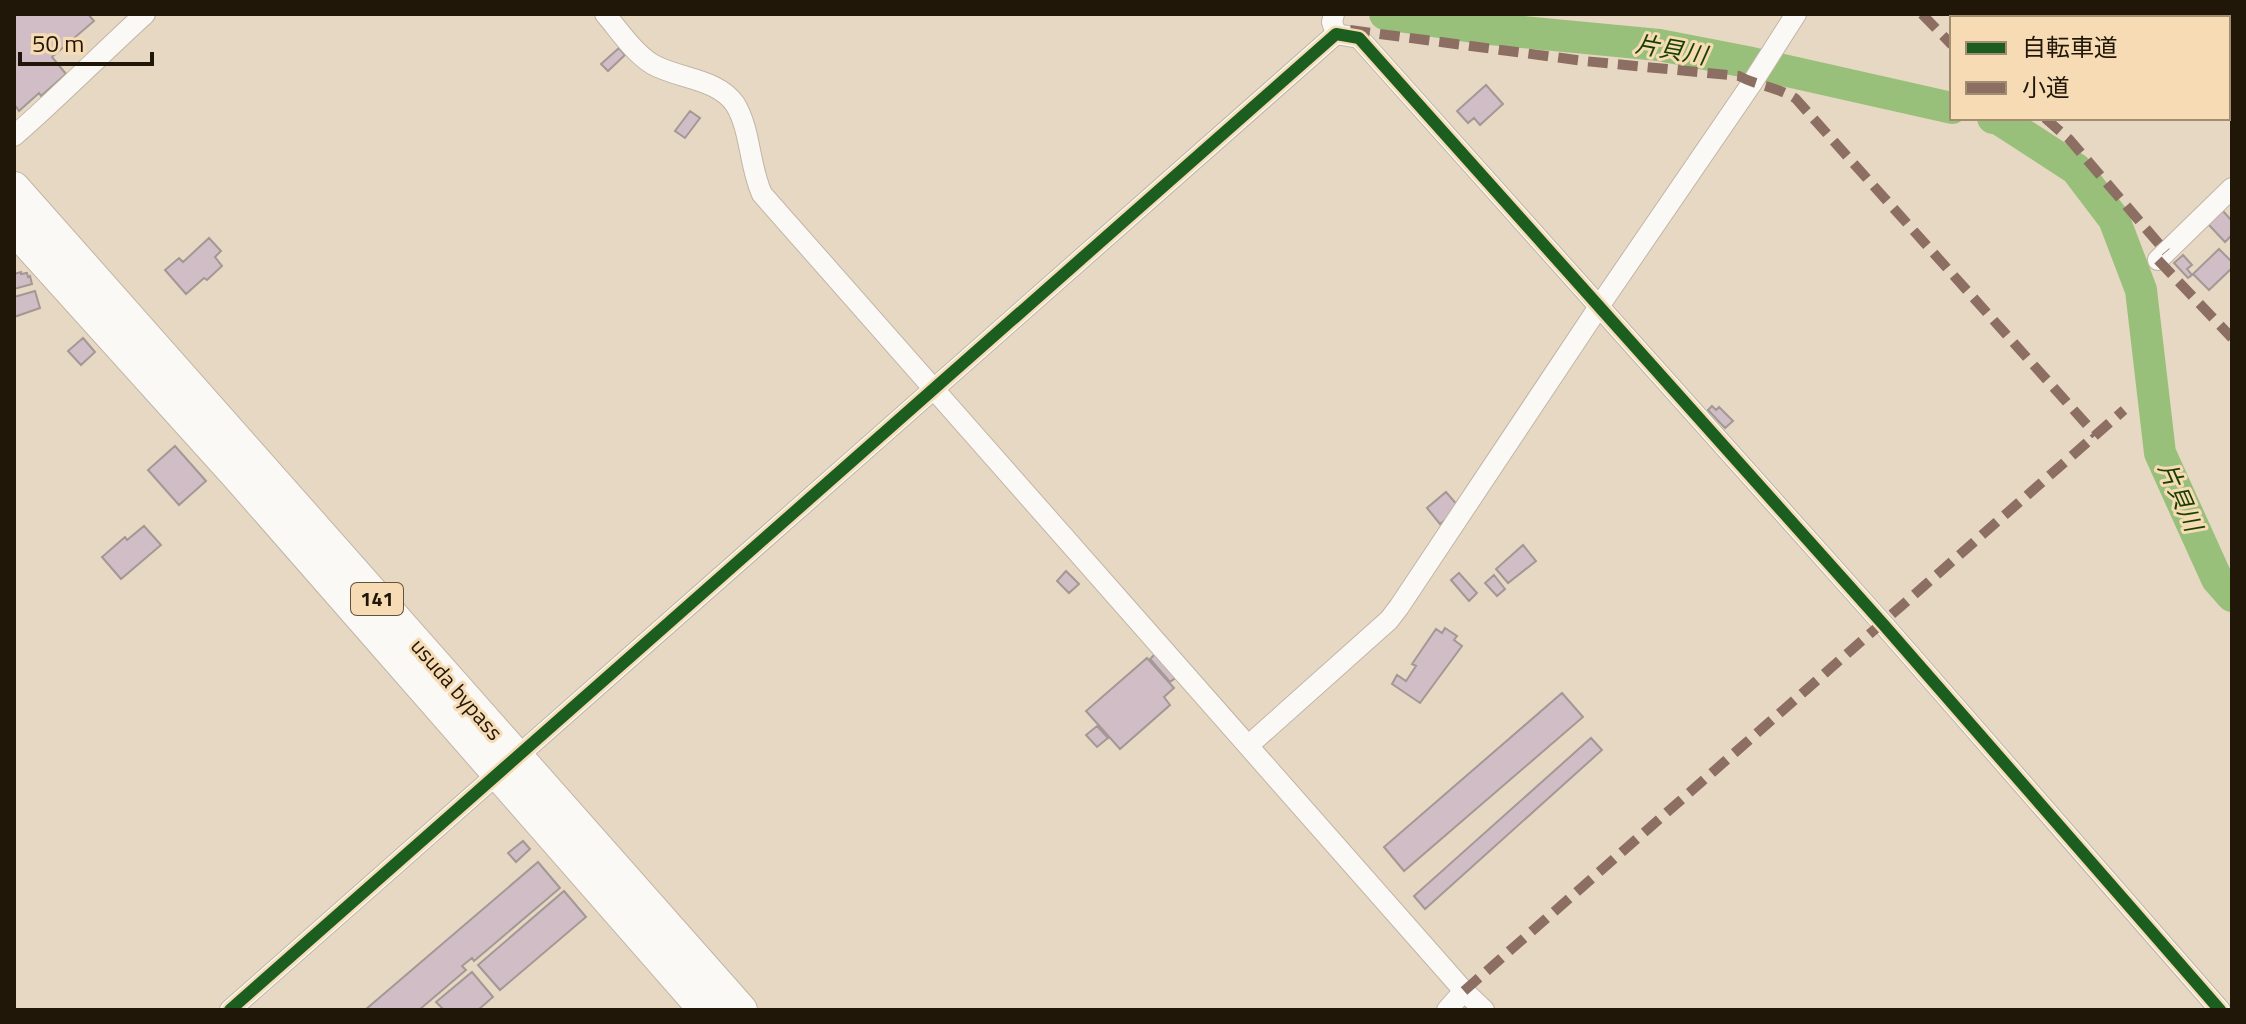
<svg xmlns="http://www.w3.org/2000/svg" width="2246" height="1024" font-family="'Titillium Web','Noto Sans JP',sans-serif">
  <rect width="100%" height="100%" fill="#e7d8c3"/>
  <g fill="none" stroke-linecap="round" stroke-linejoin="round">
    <!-- river -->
    <path stroke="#98c07a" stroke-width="32" d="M1385 14 1480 28 1659 45 1752 63 1952 108
      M1993 118 1999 119 2076 169 2114 219 2141 290 2160 453 2217 579 2232 596"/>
  </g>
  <!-- building -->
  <path fill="#d0bdc5" stroke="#a39895" stroke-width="2" d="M14 14H88L94 21 52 57 66 74 41 96 39 93 19 111 14 104Z
    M2144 14H2193L2189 18H2148Z
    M619 48 625 55 608 71 601 64Z
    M1486 85 1503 104 1480 125 1474 118 1468 123 1457 111Z
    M690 111 700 118 685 138 675 131Z
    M2222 210 2232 221V235L2225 242 2208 224Z
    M209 238 221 251 215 257 222 266 207 280 204 278 186 294 165 270 179 258 183 262Z
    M2219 249 2232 262V268L2209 290 2193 274Z
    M2183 255 2192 265 2187 269 2192 275 2188 278 2174 263Z
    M21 272V274L27 273 28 277 30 276 32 284 14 289V274Z
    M35 291 40 308 14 317V297Z
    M83 338 95 352 81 365 68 351Z
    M1712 406 1716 410 1719 407 1733 421 1725 428 1708 410Z
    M175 446 206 481 179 505 148 470Z
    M1446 492 1460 508 1440 524 1427 508Z
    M144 526 161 545 121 579 102 557 125 537 127 540Z
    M1523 545 1536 561 1508 583 1496 569Z
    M1066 571 1079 584 1069 593 1057 581Z
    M1459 573 1477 593 1469 601 1451 580Z
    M1494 575 1505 589 1497 596 1485 583Z
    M1445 628 1457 636 1454 640 1462 646 1420 703 1392 684 1397 675 1406 681 1416 666 1412 664 1436 629 1442 633Z
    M1157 652 1178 676 1170 682 1150 659Z
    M1147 658 1174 688 1164 697 1170 705 1120 749 1086 711Z
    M1562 693 1583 717 1404 871 1384 847Z
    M1097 726 1108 738 1097 747 1086 735Z
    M1591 738 1602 750 1425 909 1414 896Z
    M523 841 530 849 516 862 508 853Z
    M538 862 560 888 474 961 472 958 462 966 466 970 419 1010H365Z
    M564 891 586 917 500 990 478 965Z
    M472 972 493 997 478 1010H444L436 1002Z"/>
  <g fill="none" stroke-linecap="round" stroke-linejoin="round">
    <!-- minor casing -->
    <g stroke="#c1b5a5" stroke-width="22">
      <path id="minor" d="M605 14C619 30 633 52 652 64 678 79 717 78 735 104 751 130 749 166 762 194L1464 991 1484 1010
        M1334 14 1332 22 1336 34
        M14 136C59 97 101 54 145 14
        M2158 260 2232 188
        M1249 745 1389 620 1399 607 1600 305 1752 83 1796 14
        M230 1010 1336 34 1359 38 1883 624 2220 1010
        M1447 1010 1464 991"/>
    </g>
    <!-- trunk casing -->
    <g stroke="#c1b5a5" stroke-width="34">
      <path id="trunk" d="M14 188 741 1010
        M14 228 236 474 705 1010"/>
    </g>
    <!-- minor -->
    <use href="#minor" stroke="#fbf9f6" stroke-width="20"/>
    <!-- trunk -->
    <use href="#trunk" stroke="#fbf9f6" stroke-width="32"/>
    <!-- quiet -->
    <path stroke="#8d6e63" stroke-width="10" stroke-dasharray="20 10" stroke-linecap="butt" d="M1922 14 1952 45
      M1350 30 1584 61 1739 76C1757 86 1779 87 1796 99L2096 435
      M2045 118 2069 139 2166 252
      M2158 260 2232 338
      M1464 991 2124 410"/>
    <!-- cycleway casing -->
    <g stroke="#f6dbb4" stroke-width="17">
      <path id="cycleway" d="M230 1010 1336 34 1359 38 1883 624 2220 1010"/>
    </g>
    <!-- cycleway -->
    <use href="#cycleway" stroke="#1b5e20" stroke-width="12"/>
  </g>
  <g text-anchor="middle" stroke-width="6" stroke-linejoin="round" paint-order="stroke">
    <!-- shield labels -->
    <rect fill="#f6dbb4" stroke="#61523c" stroke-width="2" x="351" y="583" width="52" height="32" rx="6"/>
    <g font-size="20" font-weight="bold" fill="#211709">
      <text x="377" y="606">141</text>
    </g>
    <!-- street labels -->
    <g font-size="22" fill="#211709" stroke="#f6dbb4">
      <text transform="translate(457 689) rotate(49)" y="8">usuda bypass</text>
    </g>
    <!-- water labels -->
    <g font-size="24" font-style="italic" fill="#163f00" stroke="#f6dbb4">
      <text transform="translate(1671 50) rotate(10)" y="8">片貝川</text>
      <text transform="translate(2180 497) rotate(66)" y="8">片貝川</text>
    </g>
  </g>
  <!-- border -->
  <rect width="2246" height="1024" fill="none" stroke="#211709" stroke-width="32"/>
  <!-- legend -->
  <rect x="1950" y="16" width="280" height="104" fill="#f6dbb4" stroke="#a18d70" stroke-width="2"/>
  <rect x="1966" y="42" width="40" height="12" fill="#1b5e20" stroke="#a18d70" stroke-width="2"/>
  <text x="2022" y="56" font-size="24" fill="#211709">自転車道</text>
  <rect x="1966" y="82" width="40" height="12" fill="#8d6e63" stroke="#a18d70" stroke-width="2"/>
  <text x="2022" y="96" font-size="24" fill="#211709">小道</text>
  <!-- scale -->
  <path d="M20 52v12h132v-12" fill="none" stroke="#211709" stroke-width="4"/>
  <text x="32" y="52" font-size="24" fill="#211709" stroke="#f6dbb4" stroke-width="6" paint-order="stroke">50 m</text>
</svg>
